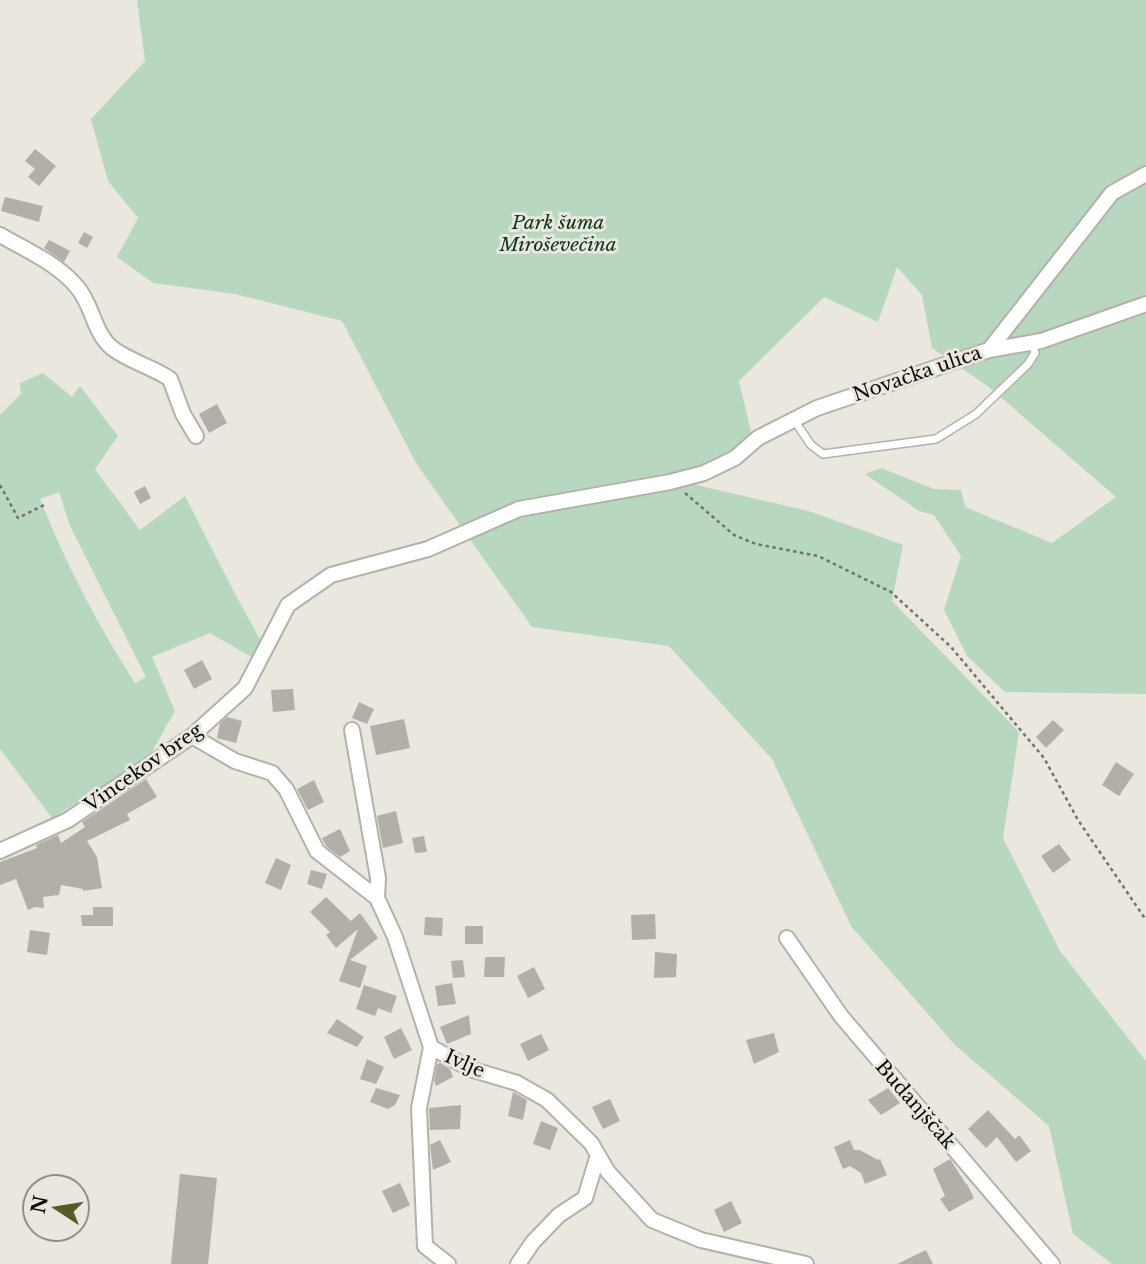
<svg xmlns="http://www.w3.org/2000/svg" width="1146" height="1264" font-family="'Libre Baskerville',serif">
  <rect width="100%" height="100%" fill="#e9e7de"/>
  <!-- green -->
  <path fill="#b7d7c0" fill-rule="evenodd" d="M137 0H1146V694L1005 692 967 656 944 610 961 556 934 515 919 511 865 474 881 468 934 489 961 490 965 507 1052 543 1116 497 989 387 932 348 922 295 897 267 878 322 824 297 739 381 752 436 684 482 812 512 903 545 892 601 1019 732 1003 838 1060 951 1146 1061V1264H1112L1073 1234 1049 1126 955 1045 851 926 772 759 669 646 532 627 416 463 342 321 235 294 153 283 117 257 138 218 108 181 91 119 145 61Z
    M43 373 72 397 80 386 118 436 95 469 140 530 185 496 233 590 262 643 255 659 210 633 152 657 175 711 148 759 52 818 0 749V415L21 394 20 383ZM59 492 70 526 146 677 135 683C97 624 66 564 40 499Z"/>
  <!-- building -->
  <path fill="#b3aea7" d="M35 149 56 166 39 186 28 177 35 169 25 161Z
    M5 197 43 206 39 222 1 211Z
    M84 232 93 237 87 248 78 243Z
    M49 240 70 251 64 262 44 248Z
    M217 404 227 423 209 433 199 414Z
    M145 486 151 498 140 504 134 492Z
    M202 660 212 679 194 689 184 670Z
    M293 689 295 710 273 712 271 690Z
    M359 702 374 709 367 724 352 718Z
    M227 717 242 721 236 743 217 738 220 723Z
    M404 719 410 748 376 755 370 726Z
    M1053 720 1064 730 1046 748 1036 737Z
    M1116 762 1134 774 1119 796 1102 785Z
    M146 779 157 797 127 814 130 820 87 841 97 857 102 888 83 891V889L61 885 59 895 43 897 44 908 35 907 28 910 16 879 0 885V862L37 848 36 845 58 835 61 843 85 827 82 822Z
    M314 780 324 802 308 810 297 789Z
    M396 811 403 843 383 848 377 816Z
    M340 829 350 851 340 857 326 846 322 838Z
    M424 836 427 852 415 853 412 838Z
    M1059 844 1071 860 1053 873 1041 856Z
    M276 858 291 865 281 890 265 883Z
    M311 870 327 874 322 889 307 884Z
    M326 897 351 921 360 913 378 938 350 960 367 966 360 988 339 981 358 929 336 948 326 935 330 932 310 912Z
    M93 907H113V926H82L81 915H93Z
    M655 914 656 939 632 940 631 915Z
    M425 917 443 918 442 936 424 935Z
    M465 926H483V944H465Z
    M30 930 50 933 47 955 27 952Z
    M655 952 677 954 676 977 654 978Z
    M485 957H505L504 977H484Z
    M463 960 465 977 453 978 451 961Z
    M534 967 545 989 528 998 517 976Z
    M452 983 456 1004 438 1006 435 986Z
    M364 985 397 996 391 1013 378 1008 375 1016 356 1009Z
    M469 1015 471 1034 447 1044 440 1027Z
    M337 1019 364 1037 357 1047 327 1033Z
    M401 1028 412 1050 394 1059 384 1037Z
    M774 1033 779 1052 754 1064 746 1040Z
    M541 1034 549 1050 528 1061 520 1044Z
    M367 1059 384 1067 376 1084 360 1079Z
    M440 1063 450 1069 453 1077 436 1086 434 1081 437 1064Z
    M376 1088 400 1095 395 1105 388 1109 370 1102Z
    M888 1088 900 1103 881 1115 868 1100Z
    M513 1092 527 1100 523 1120 508 1116Z
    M610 1099 620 1121 603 1129 592 1107Z
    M461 1105 460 1129 430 1130 429 1108Z
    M988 1110 1015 1139 1019 1135 1031 1151 1016 1162 997 1137 986 1148 968 1129Z
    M541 1121 558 1128 550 1150 533 1144Z
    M440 1140 451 1162 433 1170 430 1145Z
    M850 1140 854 1150H860L878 1160 880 1159 887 1175 865 1184 861 1173 850 1166 843 1169 834 1147Z
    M950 1159 966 1184H967L974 1198 949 1212 940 1199 945 1196 933 1169Z
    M180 1174 217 1178 208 1264H171Z
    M400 1183 410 1205 393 1213 382 1191Z
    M731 1201 742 1223 724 1232 714 1210Z
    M926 1250 933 1264H897Z"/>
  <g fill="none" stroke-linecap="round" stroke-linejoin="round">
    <!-- lane casing -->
    <g stroke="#b4b1a9" stroke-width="10">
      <path id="lane" d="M794 420 811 445 823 454 936 439 976 414 1028 364 1035 353 1032 343"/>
    </g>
    <!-- street casing -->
    <g stroke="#b4b1a9" stroke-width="18">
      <path id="street" d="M0 235C26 250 57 263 77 287 93 305 93 332 112 348 129 361 152 367 170 379L183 414 196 436
        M989 350 1112 193 1146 174
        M352 730 378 878 377 898
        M192 736 235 761 272 773 286 789 317 851 377 898 395 937 431 1047 470 1069 517 1083 547 1100 591 1143 608 1172 652 1220 701 1240 806 1264
        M0 851 68 820 192 736 245 688 288 605 331 575 428 549 519 509 670 482 704 473 735 458 758 438 817 408 989 350 1041 341 1146 304
        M787 938 841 1016 1052 1264
        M431 1047 419 1108 425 1246 448 1264
        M518 1264 533 1242 559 1215 585 1198 598 1155"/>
    </g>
    <!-- path -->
    <path stroke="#73726c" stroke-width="2.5" stroke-dasharray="3.5 3.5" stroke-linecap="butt" d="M0 485 18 518 44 505
      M685 493 734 535 756 544 818 556 891 592 951 647 1044 758 1078 820 1146 920"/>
    <!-- lane -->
    <use href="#lane" stroke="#fff" stroke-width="7"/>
    <!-- street -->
    <use href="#street" stroke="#fff" stroke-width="14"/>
  </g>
  <g text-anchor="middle" stroke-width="6" stroke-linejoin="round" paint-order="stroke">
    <!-- park labels -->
    <g font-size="19" font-style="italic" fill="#0c341d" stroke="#e9e7de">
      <text x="558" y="229">Park šuma<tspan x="558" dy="22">Miroševečina</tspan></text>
    </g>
    <!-- street labels -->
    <g font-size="19" fill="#0c0b09" stroke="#e9e7de">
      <text transform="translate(917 373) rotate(-19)" y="7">Novačka ulica</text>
      <text transform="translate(143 767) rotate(-35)" y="7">Vincekov breg</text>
      <text transform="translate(465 1063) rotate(24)" y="7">Ivlje</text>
      <text transform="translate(916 1104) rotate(49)" y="7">Budanjščak</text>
    </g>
  </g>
  <!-- north arrow -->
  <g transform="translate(56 1208) rotate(282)"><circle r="33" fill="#e9e7de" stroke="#918f89" stroke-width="2"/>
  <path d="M0-5L12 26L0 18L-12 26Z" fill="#5a5a27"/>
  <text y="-10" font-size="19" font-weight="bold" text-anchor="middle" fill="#0c0b09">N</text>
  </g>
</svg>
